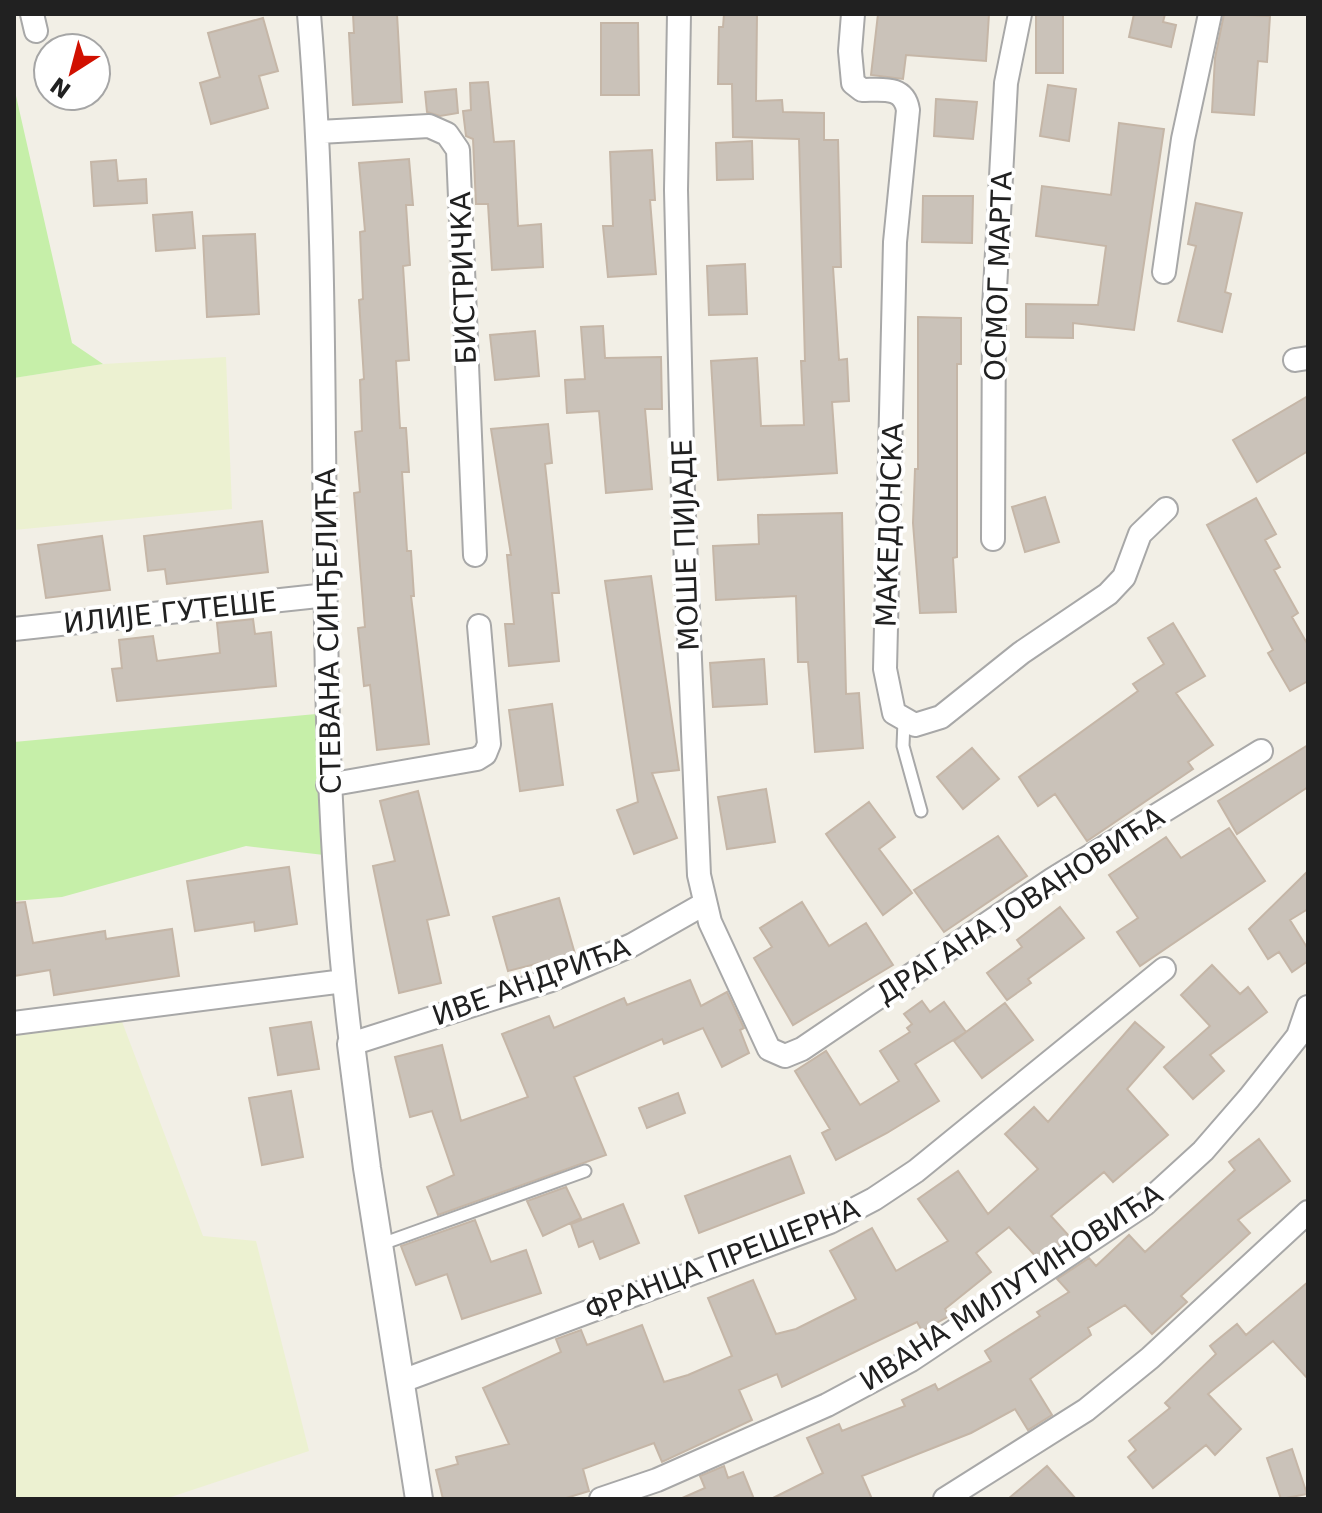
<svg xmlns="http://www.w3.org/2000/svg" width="1322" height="1513" font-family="'DejaVu Sans',sans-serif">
  <rect width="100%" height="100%" fill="#f2efe6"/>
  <!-- farmland -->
  <path fill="#ecf1d1" d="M226 357 232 509 14 530V378L103 364Z
    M118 1011 203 1236 256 1241 309 1451 165 1499H14V1026Z"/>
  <!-- grass -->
  <path fill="#c6efa9" d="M14 87 72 343 103 364 14 378Z
    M327 713 333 856 246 846 62 897 14 901V742Z"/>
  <!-- building -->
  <path fill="#cac2b9" stroke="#c5b6a7" stroke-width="2" d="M353 14H397L402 102 353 105 349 33H354Z
    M724 14H757L756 101 782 100 783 112 824 113V140H838L841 267H833L839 360 847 359 849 401 832 402 837 473 718 480 711 361 757 358 761 426 804 425 801 361H805L799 139 733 137 732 84H718L719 27H723Z
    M878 14H989L986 61 906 55 903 79 871 75Z
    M1036 14H1063V73H1036Z
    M1134 14H1165L1163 22 1176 25 1171 47 1129 37Z
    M1224 14 1270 16 1267 62 1258 61 1254 115 1212 112 1215 58Z
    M263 18 278 71 259 76 268 108 211 124 200 83 220 77 208 33Z
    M601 23H638L639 95H601Z
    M488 82 494 142 514 141 518 226 541 224 543 267 492 270 488 204H476L473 139 466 136 463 111 471 110 470 83Z
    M1048 85 1076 89 1069 141 1040 136Z
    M456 89 458 113 440 116 427 112 425 92Z
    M936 99 977 102 973 139 934 136Z
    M1119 123 1164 129 1134 330 1073 323V338L1026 337V304L1098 305 1106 246 1036 236 1042 186 1111 195Z
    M752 141 753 179 717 180 716 143Z
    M652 150 655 200H650L656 274 608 277 603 226H613L610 152Z
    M409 159 413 205H406L410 265 403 266 409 360 396 361 400 428H406L409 472H402L407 551H411L414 596H411L429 744 377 750 370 685 364 686 358 628 365 627 354 493 360 492 355 432 362 431 360 380 364 379 359 300 363 299 360 232 365 231 359 163Z
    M116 160 118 181 146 179 147 203 94 206 91 162Z
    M923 196H973L972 243 922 242Z
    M1196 203 1242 213 1225 292 1231 294 1222 332 1178 321 1196 246 1188 244Z
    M192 212 195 248 156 251 153 215Z
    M255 234 259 314 207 317 203 236Z
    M745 264 747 314 709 315 707 266Z
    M918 317 961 318V364H957V557L953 558 956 612 920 613 913 523 915 469H918Z
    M603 326 605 358 661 357 662 409H645L652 489 606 493 599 411 567 413 565 380 585 379 581 327Z
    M535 331 539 376 495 380 490 335Z
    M1308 396V451L1257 482 1233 440Z
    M548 424 552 463 545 464 559 593H552L559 661 509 666 505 624H514L507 555H511L491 429Z
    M1045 497 1059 542 1025 552 1012 507Z
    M1256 498 1276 534 1265 540 1280 567 1274 570 1298 613 1292 617 1308 645V681L1290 691 1268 653 1273 650 1207 525Z
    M842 513 846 694 859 693 863 748 815 752 808 662H798L796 596 716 600 713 546 759 544 758 515Z
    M262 521 268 572 167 584 165 569 148 571 144 536Z
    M102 536 110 590 46 598 38 545Z
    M651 576 679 770 652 773 677 838 634 854 617 810 638 802 605 581Z
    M253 619 255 634 271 632 276 686 117 701 112 669 122 668 119 640 153 636 157 661 220 653 217 623Z
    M1173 623 1205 676 1176 693 1213 745 1188 762 1193 769 1087 841 1055 794 1038 806 1019 777 1138 691 1133 684 1164 664 1148 638Z
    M764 659 767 704 713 707 710 663Z
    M552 704 563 785 520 791 509 710Z
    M1308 745V787L1237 834 1218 801Z
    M972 748 999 779 963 809 937 777Z
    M766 789 775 842 727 849 718 797Z
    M418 791 449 915 427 920 441 983 399 993 373 866 395 861 380 801Z
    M869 802 895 837 879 849 912 893 883 915 826 834Z
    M1229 828 1265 881 1140 966 1117 932 1138 918 1109 875 1166 837 1181 858Z
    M998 836 1027 876 944 932 914 890Z
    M289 867 297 924 255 931 254 922 195 931 187 881Z
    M1308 871V909L1290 920 1308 949V961L1292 972 1279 952 1268 959 1249 929Z
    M559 898 575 954 508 971 493 917Z
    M25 902 33 943 105 931 106 939 172 929 179 976 54 995 50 970 14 976V903Z
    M802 902 829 946 866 923 893 965 793 1025 754 958 772 947 760 928Z
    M1060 907 1084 938 1028 979 1031 983 1007 1000 987 973 1022 947 1017 940Z
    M1212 965 1240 994 1248 987 1267 1012 1210 1055 1224 1071 1193 1099 1164 1067 1210 1026 1181 995Z
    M690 980 701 1006 727 992 744 1028 740 1030 749 1053 722 1067 703 1028 664 1044 662 1039 574 1077 606 1155 438 1215 427 1187 454 1175 432 1111 410 1117 395 1057 442 1045 461 1121 528 1097 502 1034 549 1016 554 1028 624 998 627 1005Z
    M922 1001 930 1012 944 1002 966 1032 915 1064 939 1101 887 1133 836 1160 822 1133 830 1129 795 1071 826 1051 860 1105 899 1081 880 1051 910 1032 907 1028 912 1024 904 1014Z
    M1005 1003 1033 1040 982 1078 954 1041Z
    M311 1022 319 1069 278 1075 270 1028Z
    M1135 1022 1164 1047 1127 1089 1168 1135 1113 1182 1104 1172 1051 1216 1070 1237 1038 1259 1009 1227 976 1253 991 1272 945 1309 949 1316 922 1331 917 1322 782 1387 777 1374 739 1390 752 1420 662 1462 654 1443 583 1469 589 1491 563 1499H443L436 1470 458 1464 456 1457 509 1444 483 1388 561 1352 556 1339 581 1330 587 1345 642 1325 664 1382 688 1375 732 1356 708 1298 753 1280 776 1334 796 1329 856 1299 830 1251 872 1228 896 1271 948 1241 918 1199 958 1171 988 1214 1038 1169 1005 1134 1034 1107 1048 1122Z
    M291 1091 303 1157 262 1165 249 1098Z
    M678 1093 685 1113 647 1128 639 1108Z
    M1259 1139 1290 1181 1238 1220 1250 1233 1181 1296 1187 1302 1152 1334 1125 1305 1088 1328 1091 1335 1030 1379 1052 1415 1028 1430 1015 1409 971 1433 862 1476 872 1499H771L823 1473 807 1438 839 1424 842 1431 905 1406 902 1400 935 1384 938 1390 991 1361 985 1351 1040 1316 1037 1312 1069 1292 1057 1279 1089 1258 1096 1266 1129 1235 1145 1252 1235 1170 1229 1162Z
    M790 1156 804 1193 699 1233 685 1196Z
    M566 1187 581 1218 543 1236 527 1201Z
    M623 1204 639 1243 600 1259 593 1241 579 1247 571 1224Z
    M475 1220 491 1262 526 1250 541 1293 462 1319 447 1274 416 1285 401 1246Z
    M1308 1282V1379L1273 1341 1208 1394 1241 1429 1215 1455 1206 1445 1153 1488 1128 1457 1136 1450 1129 1441 1170 1408 1165 1403 1216 1354 1210 1346 1237 1324 1246 1335Z
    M1292 1449 1307 1494 1281 1499 1267 1458Z
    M724 1466 728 1478 743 1472 754 1499H680L705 1488 700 1476Z
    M1047 1466 1076 1499H1008Z"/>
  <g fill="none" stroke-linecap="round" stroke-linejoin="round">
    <!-- service casing -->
    <g stroke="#a8a8a8" stroke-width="15">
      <path id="service" d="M904 721 903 746 921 811
        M379 1245 585 1171"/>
    </g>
    <!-- minor casing -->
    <g stroke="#a8a8a8" stroke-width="26">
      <path id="minor" d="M32 14 36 31
        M309 14C338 357 308 702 351 1044L551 980 632 945 704 904
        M679 14 676 190 683 492 699 875 710 922 769 1049 785 1056 802 1049 1053 879 1261 751
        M853 14 850 51 853 83 862 90C881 90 904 85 908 110L895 242 885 669 894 713 915 725 941 717 1021 653 1108 594 1124 577 1140 534 1166 509
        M319 132 429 126 447 134 458 150 475 555
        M1164 272 1183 139 1210 14
        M1295 360 1308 358
        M993 539 994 308 1006 83 1020 14
        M14 629 327 595
        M328 785 477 759 485 754 489 744 479 626
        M14 1023 344 981
        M402 1381 830 1222 874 1199 916 1171 1164 969
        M601 1499 657 1480 827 1405 911 1360 1145 1204 1203 1151 1249 1098 1298 1036 1308 1007
        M945 1499 1086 1410 1150 1358 1308 1212"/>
    </g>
    <!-- tertiary casing -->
    <g stroke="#a8a8a8" stroke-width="30">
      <path id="tertiary" d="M351 1044 367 1168 419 1499"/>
    </g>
    <!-- service -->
    <use href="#service" stroke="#fff" stroke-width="11"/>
    <!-- minor -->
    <use href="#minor" stroke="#fff" stroke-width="22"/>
    <!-- tertiary -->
    <use href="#tertiary" stroke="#fff" stroke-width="26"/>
  </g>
  <g text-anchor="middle" stroke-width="8" stroke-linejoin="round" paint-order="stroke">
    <!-- street labels -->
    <g font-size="28" fill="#212121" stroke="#fff">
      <text transform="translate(998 276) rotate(-88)" y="10">ОСМОГ МАРТА</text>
      <text transform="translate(463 278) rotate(-92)" y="10">БИСТРИЧКА</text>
      <text transform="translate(889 525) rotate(-88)" y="10">МАКЕДОНСКА</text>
      <text transform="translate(685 545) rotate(-92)" y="10">МОШЕ ПИЈАДЕ</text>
      <text transform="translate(170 612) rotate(-6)" y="10">ИЛИЈЕ ГУТЕШЕ</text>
      <text transform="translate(328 631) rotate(-91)" y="10">СТЕВАНА СИНЂЕЛИЋА</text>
      <text transform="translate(1020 905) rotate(-33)" y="10">ДРАГАНА ЈОВАНОВИЋА</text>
      <text transform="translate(531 981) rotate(-20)" y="10">ИВЕ АНДРИЋА</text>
      <text transform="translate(722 1259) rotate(-21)" y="10">ФРАНЦА ПРЕШЕРНА</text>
      <text transform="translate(1011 1287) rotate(-33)" y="10">ИВАНА МИЛУТИНОВИЋА</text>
    </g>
  </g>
  <!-- border -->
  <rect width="1322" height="1513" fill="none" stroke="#212121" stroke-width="32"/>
  <!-- north arrow -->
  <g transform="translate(72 72) rotate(216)"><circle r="38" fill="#ffffff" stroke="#a6a6a6" stroke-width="2"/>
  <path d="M0-6L14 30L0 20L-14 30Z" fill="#d11000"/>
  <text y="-12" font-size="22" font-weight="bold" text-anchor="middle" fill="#212121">N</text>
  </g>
</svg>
